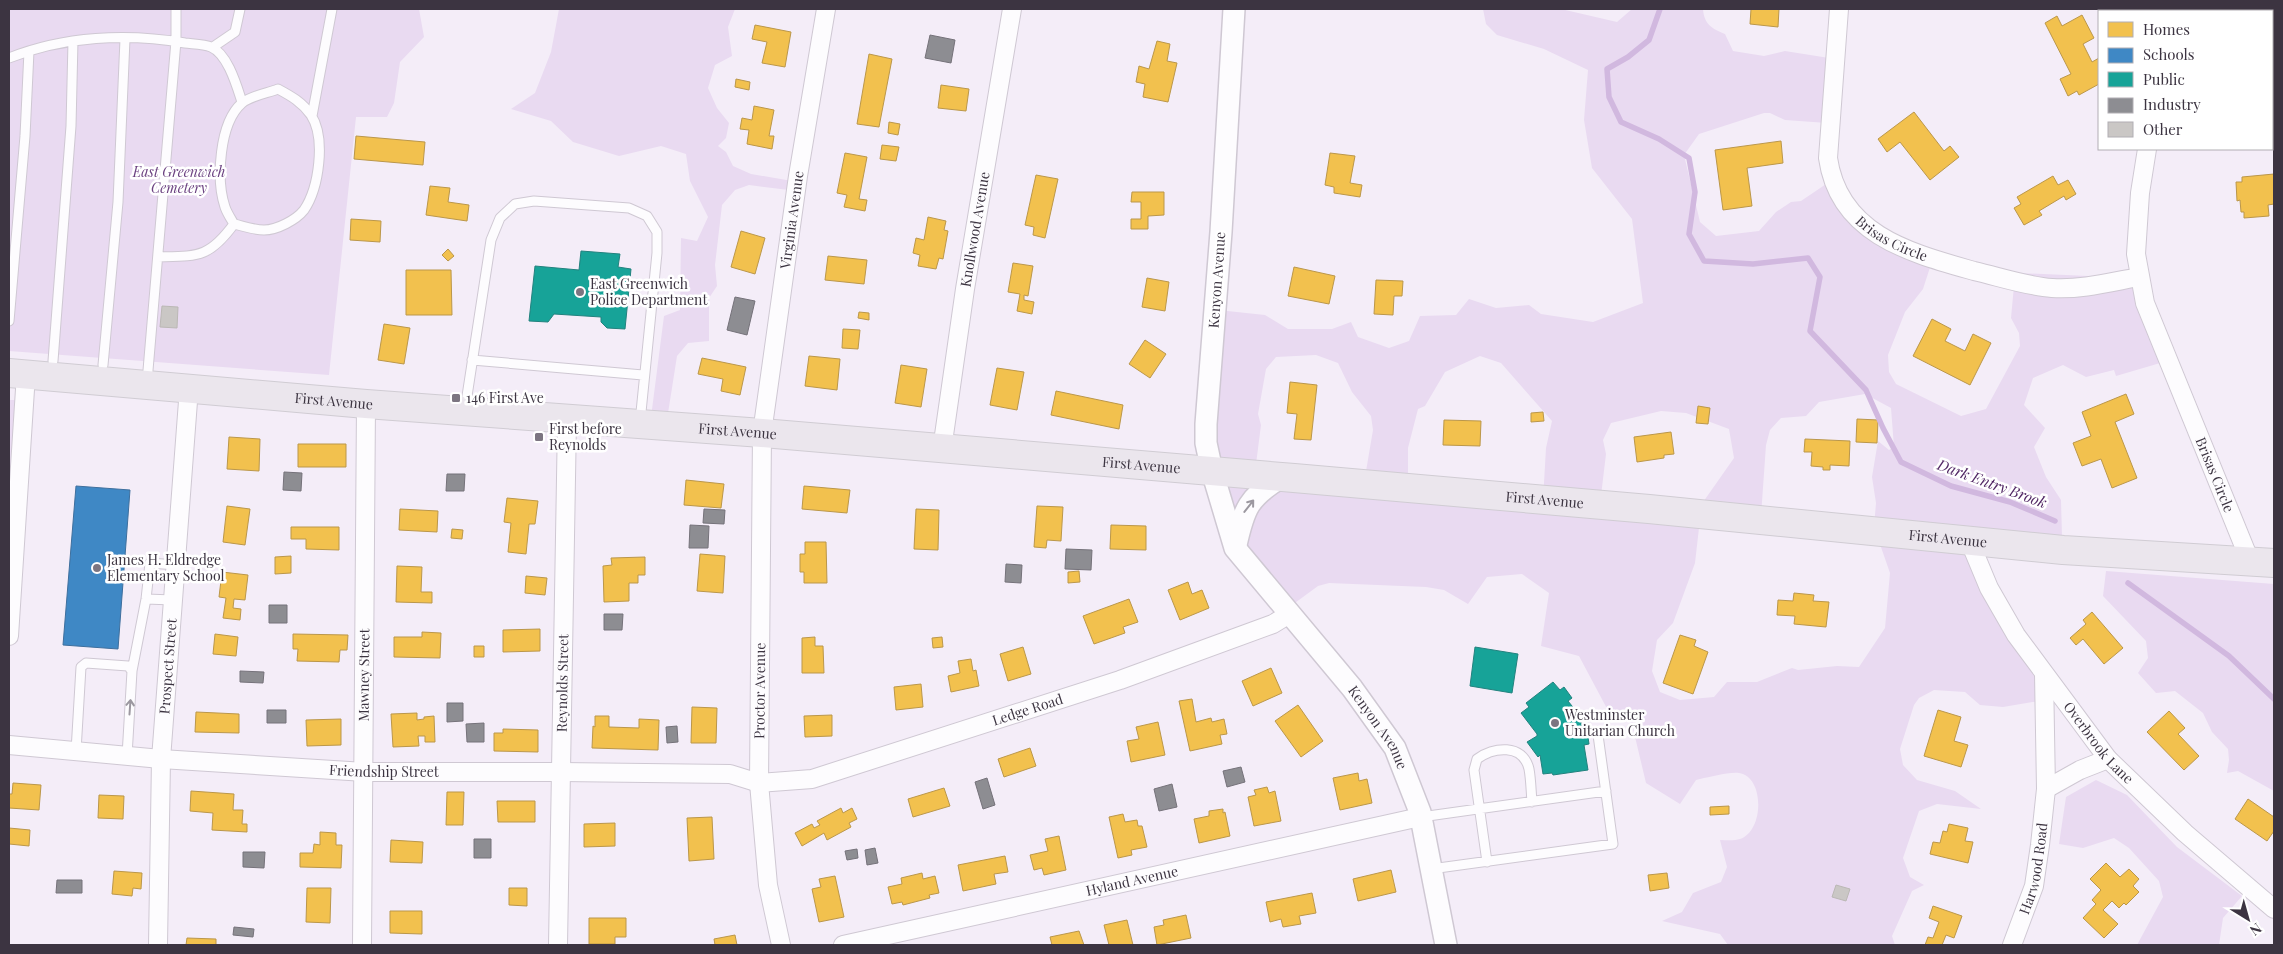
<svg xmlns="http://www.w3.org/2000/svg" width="2283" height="954" font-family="'Playfair Display',serif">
  <rect width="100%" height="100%" fill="#f4edf8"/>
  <!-- green -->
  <path fill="#e9daf1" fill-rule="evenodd" d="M9 9H419L424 37 400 62 394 103 387 117H356L329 375 9 351Z
    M559 9H735L728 27 732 56 715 65 708 88 717 108 729 123 726 138 718 146 726 152 733 166 751 174 798 182 797 191 749 185 735 190 722 205 715 265 717 286 709 298V341L688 343 677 356 666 426 650 425 664 316 680 310 681 238 697 241 708 217 690 181 686 154 661 146 619 156 573 142 551 121 511 109 535 93 551 52Z
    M1483 9H1561L1617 22 1632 9H1703C1704 24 1712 29 1725 34L1733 51 1764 56 1785 51 1829 58 1827 123 1785 120 1770 113H1764L1699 134 1684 155 1700 222 1716 236 1759 231 1776 212 1791 202 1801 201 1835 178 1870 221 1934 255 1923 289 1905 312 1888 355 1889 372 1896 384 1961 416 1986 409 2020 346 2019 333 2011 318 2015 275 2018 273 2133 278 2167 361 2116 376 2114 370 2086 377 2063 365 2033 378 2024 405 2045 428 2034 447 2046 477 2061 500 2062 537 1972 542 2056 687 2039 701 2003 707 1980 705 1965 692 1934 690 1919 698 1914 705 1900 749 1903 765 1917 780 1955 791 1981 809 1937 804 1919 811 1903 858 1910 877 1924 885 1912 891 1892 936 1895 945H1728L1720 934 1662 921 1682 912 1693 893 1721 882 1727 867 1720 840C1726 840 1734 841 1740 839 1765 830 1764 776 1739 773 1727 772 1711 777 1700 779L1696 780 1680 804 1646 783 1631 720 1612 718 1579 656 1541 646 1549 593 1522 574 1487 577 1468 604 1444 590 1426 587 1329 583 1318 586 1288 608 1238 539 1212 467 1218 310 1265 315 1288 329H1332L1351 322 1358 337 1389 348 1409 341 1420 316 1456 315 1469 299 1496 308 1529 305 1541 314 1593 322 1643 303 1632 219 1592 168 1584 120 1588 70 1544 49 1497 35 1486 24ZM1316 355 1338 363 1352 392 1371 416 1373 430 1364 483 1255 472 1261 425 1258 414 1266 369 1276 357ZM1480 356 1501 363 1552 421 1546 448 1543 500 1408 483V448L1418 409 1425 406 1445 372ZM1865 394 1891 408 1894 447 1889 450 1878 441 1872 477 1876 503 1874 527 1890 573 1885 628 1859 667 1837 666 1798 670 1792 668 1757 682H1727L1714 697 1680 700 1660 692 1652 671 1657 640 1673 623 1695 563 1700 519 1761 516 1766 445 1770 430 1781 418 1806 416 1819 402ZM1661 411 1686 413 1729 429 1734 458 1694 515 1600 504 1606 454 1603 440 1611 423Z
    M9 400H16L9 508Z
    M2106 571 2274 584V791L2238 771 2227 773 2229 760 2228 749 2212 732 2203 713 2175 691 2156 693 2138 673 2148 658 2146 641 2103 596Z
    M2096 780 2127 795 2177 847 2242 896 2223 918 2219 945H2137L2163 897 2159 881 2129 848 2114 838 2083 848 2059 844 2066 797Z"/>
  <!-- homes -->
  <path fill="#f2c14e" stroke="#bb974a" d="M1751 9H1779L1778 27 1750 24Z
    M2082 15 2094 38 2083 44 2092 62 2099 58V84L2079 95 2077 91 2068 96 2060 79 2071 74 2045 23 2057 16 2062 26Z
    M755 25 791 32 785 67 762 63 767 42 752 39Z
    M2272 30H2274V55H2272Z
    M1157 41 1170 44 1167 61 1177 63 1168 102 1143 97 1145 84 1136 82 1139 66 1149 69Z
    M869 54 892 59 879 127 857 124Z
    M736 79 750 82 749 90 735 87Z
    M941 85 969 89 966 111 938 108Z
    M754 106 774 110 769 136H774L772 149 747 144 749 130 740 129 742 118 752 120Z
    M1914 112 1944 151 1950 146 1959 157 1930 180 1900 142 1887 152 1878 139Z
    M889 122 900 124 898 135 888 133Z
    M356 136 425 142 423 165 354 159Z
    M1781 141 1783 163 1747 168 1752 206 1723 210 1715 150Z
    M882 145 899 147 896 161 880 159Z
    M845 153 867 157 859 199 867 200 865 211 844 207 847 195 837 193Z
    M1330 153 1355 156 1350 183 1362 185 1360 197 1334 193V187L1325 185Z
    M2274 174V204L2268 205 2269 216 2244 218V212H2241L2240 200 2237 201 2236 182H2242V177Z
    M1036 175 1058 179 1045 238 1033 235 1034 227 1025 225Z
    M2053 176 2058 185 2068 180 2076 194 2066 200 2064 196 2039 211 2042 215 2024 225 2014 208 2021 204 2017 197Z
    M430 186 450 188 448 202 469 205 467 221 426 215Z
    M1132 192H1164V215L1148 216V229H1131V219H1141V202H1131Z
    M928 217 946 221 944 230 948 231 943 259 939 258 936 269 918 266 920 255 913 253 916 238 924 240Z
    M351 219 381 221 380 242 350 240Z
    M741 231 765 238 755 274 731 267Z
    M448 249 454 256 448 261 442 255Z
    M828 256 867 260 864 284 825 280Z
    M1013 263 1033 266 1028 296 1024 295V300L1034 302 1032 314 1017 311 1020 294 1008 292Z
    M1294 267 1335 276 1329 304 1288 296Z
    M406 270H451L452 315H406Z
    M1147 278 1169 282 1165 311 1142 307Z
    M1376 280 1403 281 1402 296H1394L1393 315 1374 314Z
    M859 312 869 313V320L858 318Z
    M1932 319 1951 329 1945 341 1965 351 1973 334 1991 343 1970 385 1913 356Z
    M384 324 410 328 404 364 378 360Z
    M843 329 860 330 858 349 842 348Z
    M1145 340 1166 354 1150 378 1129 364Z
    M809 356 840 359 837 390 805 386Z
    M702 358 746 367 740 395 721 391 723 379 698 374Z
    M901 365 927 369 921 407 895 403Z
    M997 368 1024 372 1017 410 990 405Z
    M1290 382 1317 385 1311 440 1294 439 1297 414 1287 413Z
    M1056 391 1123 405 1119 429 1051 415Z
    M2126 394 2134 414 2115 422 2137 478 2112 488 2101 459 2082 466 2073 443 2091 436 2082 412Z
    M1698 406 1710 408 1708 424 1696 423Z
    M1543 412 1544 421 1531 422V413Z
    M1857 419 1878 420 1877 443 1856 442Z
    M1444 420 1481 421 1480 446 1443 445Z
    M1671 432 1674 454 1664 455V458L1637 462 1634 437Z
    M229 437 260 439 259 471 227 469Z
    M1805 439 1850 441 1849 466 1830 465V470H1823V467L1811 466 1812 452H1804Z
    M298 444H346V467H298Z
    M686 480 724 484 721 508 684 505Z
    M804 486 850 490 847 513 802 509Z
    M507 498 538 501 535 524H529L526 554 508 552 511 523 504 522Z
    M227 506 250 509 245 545 223 542Z
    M1037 506 1063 507 1061 541 1047 540 1046 548 1034 547Z
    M400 509 438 511 437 532 399 530Z
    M916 509 939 510 938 550 914 549Z
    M1111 525 1146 526V550L1110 549Z
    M291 527H339V550L306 549V539H291Z
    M452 529 463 530 462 539 451 538Z
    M805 542H826L827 583H804V572H800V554H805Z
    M700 554 725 556 723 593 697 591Z
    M291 556V573L275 574V557Z
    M645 557V575H638V583H629V601L604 602 603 566 612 565 611 558Z
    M397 566 422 567 421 592H432V603L396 602Z
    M1079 571 1080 582 1068 583V572Z
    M222 572 248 575 245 600 234 599 233 608 241 609 240 620 223 618 226 598 219 597Z
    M526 576 547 578 545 595 525 593Z
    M1188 582 1192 594 1202 590 1209 608 1180 620 1168 590Z
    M1794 593 1814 595 1813 601 1829 602 1826 627 1794 624 1795 616 1777 615 1778 600 1793 601Z
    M1129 599 1138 622 1123 627 1125 633 1094 644 1083 616Z
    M2092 612 2123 648 2104 664 2083 639 2076 645 2070 638 2086 624 2083 620Z
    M540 629V651L503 652V630Z
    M422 632 441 633 440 658 394 657V637H422Z
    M215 634 238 637 236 656 213 654Z
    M293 634 348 635 347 650H340L339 662 297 661 298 649H293Z
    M1680 635 1696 640 1694 646 1708 652 1693 694 1663 683Z
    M815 637V646H823L824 673H802V638Z
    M942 637 943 647 933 648 932 638Z
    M474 646H484V657H474Z
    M1023 647 1031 674 1008 681 1000 654Z
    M971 659 973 671 976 670 979 686 951 692 948 676 960 673 958 661Z
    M1271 668 1282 693 1253 706 1242 681Z
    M921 684 923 707 896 710 894 687Z
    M1192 699 1196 722 1211 718 1212 722 1224 719 1227 734 1220 735 1222 744 1190 751 1179 701Z
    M1298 705 1323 741 1301 757 1275 721Z
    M692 707 717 708 716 743H691Z
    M1938 710 1961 717 1954 741 1968 745 1961 767 1924 756Z
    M2169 711 2185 728 2178 734 2199 756 2184 770 2147 732Z
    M196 712 239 714V733L195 732Z
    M417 713V720L424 719V717L434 716 435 742H425V736H418L419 746 393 747 391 714Z
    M832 715V736L805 737 804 716Z
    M595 716H609V727L639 728V719L659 720 658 750 592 748 593 726 595 727Z
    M341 719V745L307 746 306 720Z
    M1158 722 1165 755 1131 762 1127 741 1139 739 1136 727Z
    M503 729 538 730V752L494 751V733H503Z
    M1030 748 1036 766 1004 777 998 759Z
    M1358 773 1359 781 1367 779 1372 803 1340 810 1333 778Z
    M13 783 41 785 39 810 9 808V794H12Z
    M1267 787 1269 793 1275 791 1281 821 1254 826 1248 797 1256 795 1254 790Z
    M944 788 950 806 913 817 908 799Z
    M191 791 234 794 233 810H243L242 824H247V832L212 830 213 813 190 811Z
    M447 792H464L463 825H446Z
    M99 795 124 796 123 819 98 818Z
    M2248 799 2274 817V831L2267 841 2235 819Z
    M497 801H535V822H498Z
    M1729 806V814L1710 815V807Z
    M841 808 843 813 852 808 857 819 849 823 851 827 827 840 824 833 802 846 795 833 812 824 814 828 820 825 817 821Z
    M1223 809V813L1225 812 1230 836 1199 843 1194 819 1209 816V811Z
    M1123 814 1125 822 1137 820 1138 826H1142L1147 847 1131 850 1132 855 1118 858 1109 817Z
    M712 817 714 859 689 861 687 818Z
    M615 823V846L584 847V824Z
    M1949 824 1968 828 1965 841 1973 842 1968 863 1930 854 1933 842 1940 843 1943 831 1947 832Z
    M9 828 30 830 29 846 9 844Z
    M320 832 336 833V845H342L341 868 300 867V853H313L314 844 320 845Z
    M1059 836 1066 870 1044 875 1042 868 1034 870 1030 855 1048 851 1045 839Z
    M391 840 423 842 422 863 390 862Z
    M1005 856 1008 872 994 874 996 884 963 891 958 865Z
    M2106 863 2120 877 2129 869 2139 879 2133 886 2139 892 2126 905 2124 903 2119 908 2112 901 2103 910 2118 924 2104 938 2083 918 2096 904 2092 900 2101 890 2090 879Z
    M1391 870 1396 892 1358 901 1353 879Z
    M114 871 142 873 141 889 133 888 132 896 112 894Z
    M922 873 923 879 935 876 939 893 929 895 930 898 903 905 902 902 892 904 888 887 902 884 901 878Z
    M1667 873 1669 888 1650 891 1648 875Z
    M835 876 844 917 819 922 812 889 821 887 819 879Z
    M307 888H331L330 923 306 922Z
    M509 888H527V906L509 905Z
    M1312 893 1316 913 1299 916 1301 924 1283 927 1281 919 1270 922 1266 902Z
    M1933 906 1962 916 1954 938 1946 935 1942 945H1925L1928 937 1933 938 1939 922 1929 918Z
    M390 911H422V934L390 933Z
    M1186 915 1191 938 1157 945 1154 927 1164 925 1163 920Z
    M589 918H626V937H615V944H589Z
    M1127 920 1133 945H1109L1104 925Z
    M1079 931 1084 945H1052L1050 937Z
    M735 935 737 945H715L714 939Z
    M187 938 216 939V945H186Z"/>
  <!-- schools -->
  <path fill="#3f88c5" stroke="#3e6f9d" d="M76 486 130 490 118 649 63 645Z"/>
  <!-- public -->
  <path fill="#17a398" stroke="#22827e" d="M581 251 620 254 618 267 631 269 625 329 607 328 601 322V317L554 314 548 322 529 321 535 266 579 270Z
    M1475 647 1518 654 1512 693 1470 686Z
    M1553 682 1560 690 1564 687 1572 698 1568 701 1580 716 1582 731 1587 730 1589 744 1584 745 1588 770 1553 775 1552 773 1543 774 1540 755 1538 757 1527 742 1537 736V734L1521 713 1529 707 1526 703Z"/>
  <!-- industry -->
  <path fill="#8d8d92" stroke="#75727a" d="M930 35 955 40 951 63 925 58Z
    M735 297 755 301 747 335 727 330Z
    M284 472 302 473 301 491 283 490Z
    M447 474H465L464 491H446Z
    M704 509 725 510 724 524 703 523Z
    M690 525 709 526 708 548H689Z
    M1066 549 1092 550 1091 570 1065 569Z
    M1006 564 1022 565 1021 583 1005 582Z
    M269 605H287V623H269Z
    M604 614H623L622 630H604Z
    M240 671 264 672 263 683 240 682Z
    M447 703H463V721L447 722Z
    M267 710H286V723H267Z
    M484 723V742H467L466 724Z
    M677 726 678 742 667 743 666 727Z
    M1241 767 1245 782 1227 787 1223 771Z
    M987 778 995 805 983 809 975 782Z
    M1172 784 1177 807 1159 811 1154 789Z
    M474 839H491V858H474Z
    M875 848 878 863 867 865 865 850Z
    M857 849 858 858 847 860 845 851Z
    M243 852H265L264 868 243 867Z
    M57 880H82V893H56Z
    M234 927 254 929 253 937 233 935Z"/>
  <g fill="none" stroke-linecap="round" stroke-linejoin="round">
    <!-- stream -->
    <path stroke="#d1b8df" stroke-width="5.5" d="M1660 9 1649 40 1628 57 1607 69 1609 97 1621 122 1659 139 1689 158 1695 192 1689 234 1704 261 1753 264 1808 258 1820 277 1810 331 1866 390 1883 428 1901 462 1951 486 2010 502 2055 521
      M2128 583 2229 656 2274 699"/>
  </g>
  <!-- building -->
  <path fill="#cac7c5" stroke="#bbb8b5" d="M162 306 178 307 177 328 160 327Z
    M1836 885 1850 889 1846 901 1832 897Z"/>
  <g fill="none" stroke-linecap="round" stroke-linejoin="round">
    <!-- service casing -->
    <g stroke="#cfc8d3" stroke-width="11">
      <path id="service" d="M213 47 235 32 240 9
        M9 58C64 36 127 33 185 43 193 44 204 44 211 47 228 54 237 87 242 102
        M278 89C291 96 302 102 311 115 326 138 319 188 304 210 296 220 277 230 264 230 254 230 243 226 234 224 231 219 227 213 225 207 216 180 219 123 242 103 250 96 268 93 278 89Z
        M312 116 332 9
        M158 257C198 256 209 258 234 224
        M9 321 25 136 29 51
        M472 360 643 375
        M53 361 71 126 73 41
        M103 365 118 202 125 39
        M147 382 176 41V9
        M465 409 491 240 500 218 515 204 534 201 629 208 647 216 657 232V253L640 422
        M146 599 173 600
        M132 671 146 599 150 563 176 565
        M76 751 81 667 86 663 128 666 132 671 127 756
        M1421 817 1606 791
        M1487 862 1474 770 1477 759C1493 747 1523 743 1529 769 1531 780 1531 791 1532 802
        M1431 869 1613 844 1598 735"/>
    </g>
    <!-- minor casing -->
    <g stroke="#cfc8d3" stroke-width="20">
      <g id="minor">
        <path id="s1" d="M1839 9 1828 158C1839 235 1911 253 1974 271 2000 277 2026 286 2052 288 2081 290 2111 282 2139 277"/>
        <path d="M2152 9 2153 11"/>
        <path id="s2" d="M2147 149 2140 193 2136 254 2145 303 2250 561"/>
        <path id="s3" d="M942 449 965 289 1012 9"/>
        <path id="s4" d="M1969 540 1989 588 2016 635 2108 759 2185 833 2274 909"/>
        <path d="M9 636 26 374"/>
        <path id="s5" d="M9 745 161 759 365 772H561L730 774 759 783 812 779 1120 680 1273 624 1291 613"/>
        <path d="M2046 789 2080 770 2108 759"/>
        <path id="s6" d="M158 945 161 759 189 388"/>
        <path id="s7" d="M362 945 366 404"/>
        <path id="s8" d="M558 945 567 420"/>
        <path id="s9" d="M781 945 768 885 759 783 762 433 798 176 826 9"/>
        <path id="s10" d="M843 945 1420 817"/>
        <path id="s11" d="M2012 945 2034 886 2040 845 2046 789 2044 674"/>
      </g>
    </g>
    <!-- tertiary casing -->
    <g stroke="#cfc8d3" stroke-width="24">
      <g id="tertiary">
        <path id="s12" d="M1234 9 1221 232 1206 424V443L1212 471 1235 548 1352 688 1395 748 1420 812 1446 945"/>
        <path d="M1236 545C1244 509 1248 497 1282 477"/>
      </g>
    </g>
    <!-- primary casing -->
    <g stroke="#d0ccd3" stroke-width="30">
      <g id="primary">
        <path id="s13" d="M9 373 366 404 762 433 1294 478 1649 509 2063 550 2274 563"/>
      </g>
    </g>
    <!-- service -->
    <use href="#service" stroke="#fdfcfe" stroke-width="9"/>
    <!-- minor -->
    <use href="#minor" stroke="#fdfcfe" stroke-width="18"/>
    <!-- tertiary -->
    <use href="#tertiary" stroke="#fdfcfe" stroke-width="21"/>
    <!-- primary -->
    <use href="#primary" stroke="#ebe6ed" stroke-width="28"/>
  </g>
  <!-- one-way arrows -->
  <defs><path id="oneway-shaft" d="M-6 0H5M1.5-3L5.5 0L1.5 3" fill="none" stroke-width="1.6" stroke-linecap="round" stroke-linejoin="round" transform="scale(1.25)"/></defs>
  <g stroke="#9c98a0">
    <use href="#oneway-shaft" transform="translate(1249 506) rotate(-52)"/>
    <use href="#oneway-shaft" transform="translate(130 707) rotate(-86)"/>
  </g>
  <!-- markers -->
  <g fill="#7c7581" stroke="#fff" stroke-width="2">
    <circle cx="580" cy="292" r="5"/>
    <rect x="451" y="393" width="10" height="10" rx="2.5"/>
    <rect x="534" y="432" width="10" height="10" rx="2.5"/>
    <circle cx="97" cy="568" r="5"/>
    <circle cx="1555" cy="723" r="5"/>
  </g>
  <g text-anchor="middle" stroke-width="5" stroke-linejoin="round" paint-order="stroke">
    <!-- park labels -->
    <g font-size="14" font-style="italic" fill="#6b4180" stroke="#fff">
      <text x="179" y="177">East Greenwich<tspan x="179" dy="16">Cemetery</tspan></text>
    </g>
    <!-- street labels -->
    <g font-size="14" fill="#3c3441" stroke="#fff">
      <text dy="5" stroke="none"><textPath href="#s9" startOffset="729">Virginia Avenue</textPath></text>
      <text dy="5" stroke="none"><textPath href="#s3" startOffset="222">Knollwood Avenue</textPath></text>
      <text dy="5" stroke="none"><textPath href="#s1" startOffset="258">Brisas Circle</textPath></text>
      <text transform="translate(1217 280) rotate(-86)" y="5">Kenyon Avenue</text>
      <text dy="5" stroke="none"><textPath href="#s13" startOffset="326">First Avenue</textPath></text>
      <text dy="5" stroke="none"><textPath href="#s13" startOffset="731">First Avenue</textPath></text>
      <text dy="5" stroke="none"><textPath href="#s13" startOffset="1136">First Avenue</textPath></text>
      <text dy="5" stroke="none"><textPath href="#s2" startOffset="341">Brisas Circle</textPath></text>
      <text dy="5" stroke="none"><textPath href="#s13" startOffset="1541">First Avenue</textPath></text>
      <text dy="5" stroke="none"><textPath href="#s13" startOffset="1946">First Avenue</textPath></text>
      <text dy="5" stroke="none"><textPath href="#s6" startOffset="279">Prospect Street</textPath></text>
      <text dy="5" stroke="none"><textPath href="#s7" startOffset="270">Mawney Street</textPath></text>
      <text dy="5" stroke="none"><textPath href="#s8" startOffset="262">Reynolds Street</textPath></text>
      <text dy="5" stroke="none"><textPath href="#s9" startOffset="256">Proctor Avenue</textPath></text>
      <text dy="5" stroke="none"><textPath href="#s5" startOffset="1032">Ledge Road</textPath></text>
      <text dy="5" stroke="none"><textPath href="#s12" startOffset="774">Kenyon Avenue</textPath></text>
      <text dy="5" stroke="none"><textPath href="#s4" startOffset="242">Overbrook Lane</textPath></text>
      <text dy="5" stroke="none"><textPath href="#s5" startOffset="376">Friendship Street</textPath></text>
      <text dy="5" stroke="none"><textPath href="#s11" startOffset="80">Harwood Road</textPath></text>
      <text dy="5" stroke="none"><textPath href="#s10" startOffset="296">Hyland Avenue</textPath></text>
    </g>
    <!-- poi labels -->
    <g font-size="14" fill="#3c3441" stroke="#fff" text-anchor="start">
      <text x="590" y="289">East Greenwich<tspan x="590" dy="16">Police Department</tspan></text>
      <text x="466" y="403">146 First Ave</text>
      <text x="549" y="434">First before<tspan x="549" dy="16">Reynolds</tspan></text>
      <text x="107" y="565">James H. Eldredge<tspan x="107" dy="16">Elementary School</tspan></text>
      <text x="1565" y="720">Westminster<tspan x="1565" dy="16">Unitarian Church</tspan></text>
    </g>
    <!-- water labels -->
    <g font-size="15" font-style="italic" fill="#522865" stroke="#fff">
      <text transform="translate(1992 484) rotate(20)" y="5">Dark Entry Brook</text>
    </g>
  </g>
  <!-- border -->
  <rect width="2283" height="954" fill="none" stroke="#3c3441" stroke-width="20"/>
  <!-- legend -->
  <rect x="2098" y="10" width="175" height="140" fill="#ffffff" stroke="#b1aeb3"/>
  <rect x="2108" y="22" width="25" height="15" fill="#f2c14e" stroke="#b1aeb3"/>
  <text x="2143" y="35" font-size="15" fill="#3c3441">Homes</text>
  <rect x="2108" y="48" width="25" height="15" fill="#3f88c5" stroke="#b1aeb3"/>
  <text x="2143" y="60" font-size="15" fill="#3c3441">Schools</text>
  <rect x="2108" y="72" width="25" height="15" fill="#17a398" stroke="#b1aeb3"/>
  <text x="2143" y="85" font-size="15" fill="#3c3441">Public</text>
  <rect x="2108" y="98" width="25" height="15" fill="#8d8d92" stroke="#b1aeb3"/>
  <text x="2143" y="110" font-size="15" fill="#3c3441">Industry</text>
  <rect x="2108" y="122" width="25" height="15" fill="#cac7c5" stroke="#b1aeb3"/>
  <text x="2143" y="135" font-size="15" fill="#3c3441">Other</text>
  <!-- north arrow -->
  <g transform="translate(2248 919) rotate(143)" stroke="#ffffff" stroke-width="4" paint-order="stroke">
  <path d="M0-4L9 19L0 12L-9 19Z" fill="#3c3441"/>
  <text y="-8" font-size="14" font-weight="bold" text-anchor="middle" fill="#3c3441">N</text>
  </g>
</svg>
